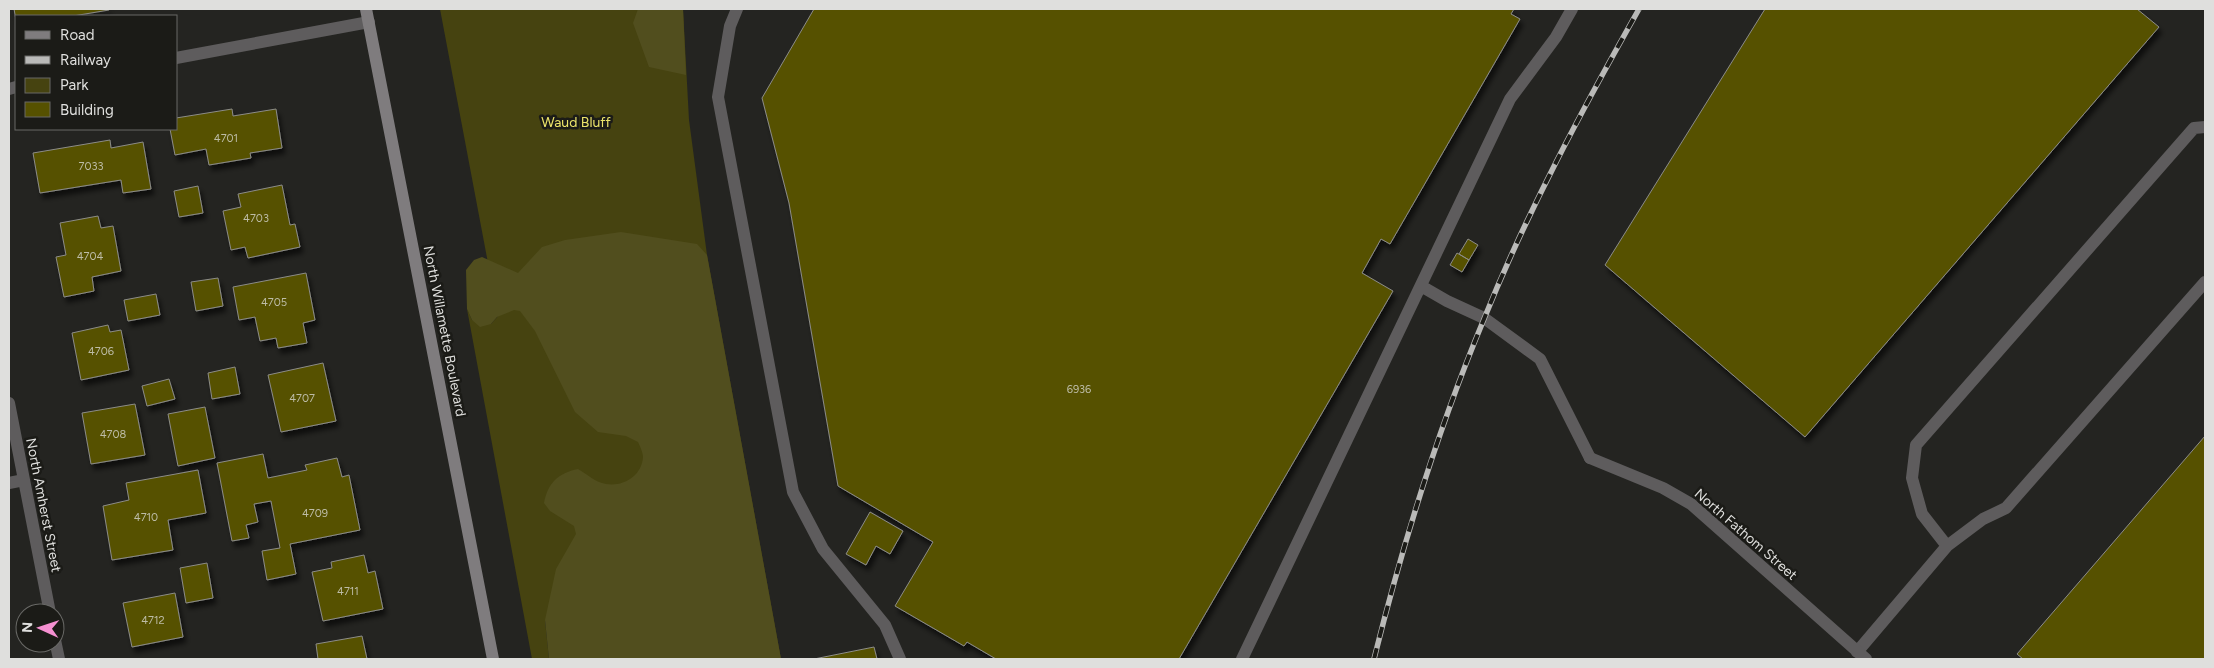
<svg xmlns="http://www.w3.org/2000/svg" width="2214" height="668" font-family="Figtree,sans-serif">
  <defs>
    <filter id="shadow"><feDropShadow dx="3" dy="5.5" stdDeviation="2.5" flood-color="#0009"/></filter>
  </defs>
  <rect width="100%" height="100%" fill="#242421"/>
  <!-- green -->
  <path fill="#464310" d="M440 9H683L689 120 707 255 781 659 545 620 549 659H532L467 309 472 320 491 324 498 316Z"/>
  <!-- forest -->
  <path fill="#514e1e" d="M638 9H683L686 75 649 67 633 23Z
    M621 232 697 244 707 255 781 659H549L545 620 556 569 576 534 574 526 550 511 544 503C548 483 558 473 578 469 588 475 595 482 606 484 623 487 642 476 643 457 643 453 640 446 638 442L626 436 598 432 575 412 535 331 520 311 514 310 497 317 491 324 480 327 472 320 467 309 466 270 474 260 482 257 518 273 542 247 565 240Z"/>
  <!-- building -->
  <path fill="#565100" stroke="#8c8c88" filter="url(#shadow)" d="M14 9H109V10L73 16H16V20Z
    M814 9H1514L1511 14 1520 19 1390 244 1381 239 1362 273 1393 291 1179 659H996L967 642 964 646 895 606 933 542 838 486 789 203 762 98Z
    M1765 9H2137L2159 27 1805 437 1605 265Z
    M232 109 233 116 276 109 282 148 250 153 251 158 209 165 206 149 175 155 170 129H176V118Z
    M110 140 111 148 143 142 151 189 123 193 121 180 40 193 33 153Z
    M282 185 290 225 295 224 300 247 248 258 245 247 231 250 223 211 241 207 238 194Z
    M198 186 203 213 179 217 174 191Z
    M98 216 101 228 113 226 121 271 92 277 94 291 64 297 56 257 66 255 60 223Z
    M1468 239 1478 245 1469 260 1459 254Z
    M1457 253 1469 260 1462 272 1450 265Z
    M306 273 315 320 303 323 307 343 278 348 276 338 260 341 255 317 239 320 233 287Z
    M218 278 223 306 196 311 191 282Z
    M156 294 160 315 128 321 124 300Z
    M108 325 110 332 121 330 129 370 81 380 72 333Z
    M323 363 336 421 281 432 268 375Z
    M235 367 240 394 212 399 208 373Z
    M169 379 175 399 147 406 142 386Z
    M135 404 145 455 91 464 82 413Z
    M205 407 215 458 178 466 168 414Z
    M2205 436V659H2023L2017 654Z
    M263 454 268 478 307 470 305 465 337 458 342 477 349 475 360 530 290 544 296 574 267 580 262 551 280 548 271 501 254 504 258 522 246 525 249 538 232 541 217 463Z
    M198 470 206 513 168 520 173 550 112 560 103 506 129 500 126 483Z
    M870 512 903 531 890 554 876 546 866 565 846 554Z
    M364 555 368 573 375 571 383 609 323 621 312 572 332 568 331 562Z
    M207 563 213 598 186 603 180 568Z
    M175 593 183 637 132 647 123 603Z
    M362 636 367 659H318L316 644Z
    M874 647 877 659H814Z"/>
  <g fill="none" stroke-linecap="round" stroke-linejoin="round">
    <!-- lane -->
    <path stroke="#5e5c5d" stroke-width="12" d="M737 9 730 26 718 97 793 492 823 549 885 625 900 659
      M1421 286 1447 301 1484 318 1540 359 1590 458
      M1947 546 1922 514 1912 478 1916 445 2194 128 2205 127
      M1857 652 1947 546 1983 519 2006 508 2205 282
      M1242 659 1510 99 1556 37 1572 9"/>
    <!-- street -->
    <path stroke="#5e5c5d" stroke-width="12" d="M176 58 369 22
      M9 89 16 87
      M9 403 50 613
      M1590 458 1663 488 1691 504 1866 659
      M9 483 24 480
      M55 640 59 659"/>
    <!-- secondary -->
    <path stroke="#7f7c7e" stroke-width="12" d="M366 9 493 659"/>
    <!-- rail casing -->
    <g stroke="#babab8" stroke-width="5.5">
      <path id="rail" d="M1374 659C1403 543 1438 429 1484 319 1527 212 1582 110 1639 9"/>
    </g>
    <!-- rail -->
    <use href="#rail" stroke="#1b1b17" stroke-width="4" stroke-dasharray="11" stroke-linecap="butt"/>
  </g>
  <g text-anchor="middle" stroke-width="5" stroke-linejoin="round" paint-order="stroke">
    <!-- number labels -->
    <g font-size="11" fill="#bdbca6">
      <text x="226" y="142">4701</text>
      <text x="91" y="170">7033</text>
      <text x="256" y="222">4703</text>
      <text x="90" y="260">4704</text>
      <text x="274" y="306">4705</text>
      <text x="101" y="355">4706</text>
      <text x="1079" y="393">6936</text>
      <text x="302" y="402">4707</text>
      <text x="113" y="438">4708</text>
      <text x="315" y="517">4709</text>
      <text x="146" y="521">4710</text>
      <text x="348" y="595">4711</text>
      <text x="153" y="624">4712</text>
    </g>
    <!-- park labels -->
    <g font-size="14" fill="#ece46a" stroke="#1b1b17">
      <text x="576" y="127">Waud Bluff</text>
    </g>
    <!-- street labels -->
    <g font-size="14" fill="#dfdfdd" stroke="#1b1b17">
      <text transform="translate(445 331) rotate(79)" y="5">North Willamette Boulevard</text>
      <text transform="translate(44 505) rotate(79)" y="5">North Amherst Street</text>
      <text transform="translate(1746 534) rotate(41)" y="5">North Fathom Street</text>
    </g>
  </g>
  <!-- border -->
  <rect width="2214" height="668" fill="none" stroke="#dfdfdd" stroke-width="20"/>
  <!-- legend -->
  <rect x="15" y="15" width="162" height="115" fill="#1b1b17" stroke="#696966"/>
  <rect x="25" y="31" width="25" height="8" fill="#7f7c7e" stroke="#696966"/>
  <text x="60" y="40" font-size="15" fill="#dfdfdd">Road</text>
  <rect x="25" y="56" width="25" height="8" fill="#babab8" stroke="#696966"/>
  <text x="60" y="65" font-size="15" fill="#dfdfdd">Railway</text>
  <rect x="25" y="78" width="25" height="15" fill="#464310" stroke="#696966"/>
  <text x="60" y="90" font-size="15" fill="#dfdfdd">Park</text>
  <rect x="25" y="102" width="25" height="15" fill="#565100" stroke="#696966"/>
  <text x="60" y="115" font-size="15" fill="#dfdfdd">Building</text>
  <!-- north arrow -->
  <g transform="translate(40 628) rotate(273)"><circle r="24" fill="#1b1b17" stroke="#696966"/>
  <path d="M0-4L9 19L0 12L-9 19Z" fill="#f590d1"/>
  <text y="-8" font-size="14" font-weight="bold" text-anchor="middle" fill="#dfdfdd">N</text>
  </g>
</svg>
